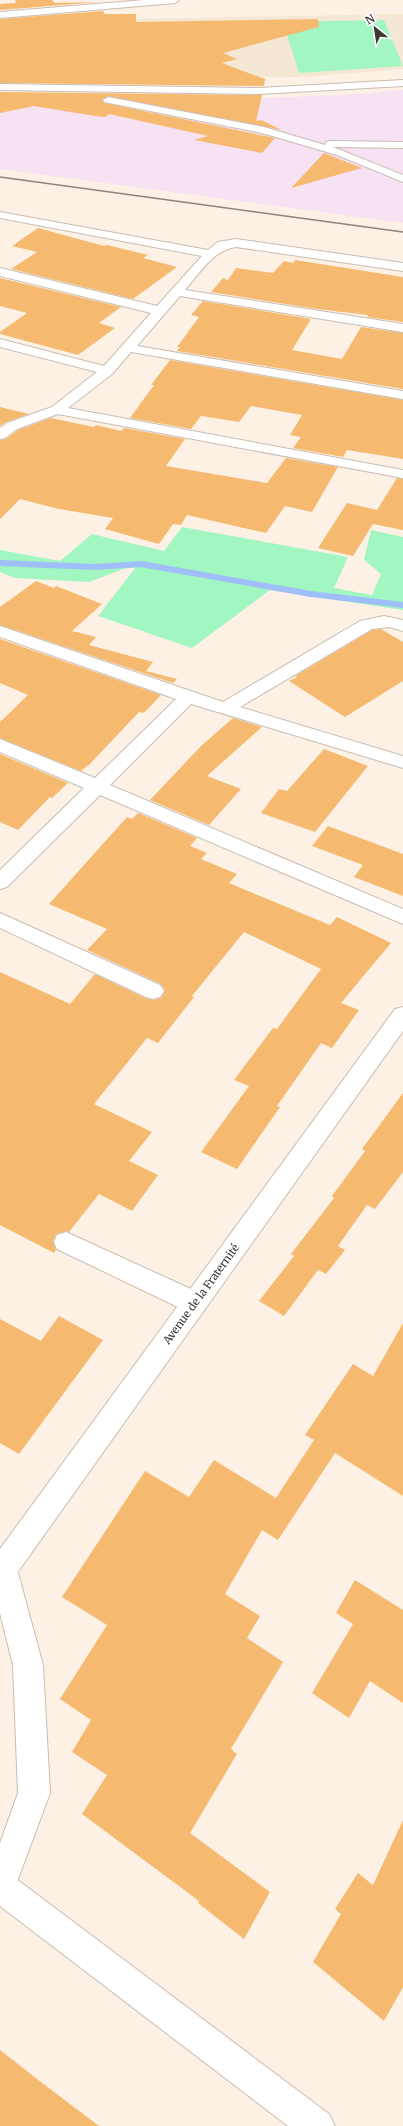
<svg xmlns="http://www.w3.org/2000/svg" width="403" height="2126" font-family="Merriweather,serif">
  <rect width="100%" height="100%" fill="#fdf1e5"/>
  <!-- industrial -->
  <path fill="#f6e2f2" d="M403 90V223L0 169V94L260 98 343 95Z"/>
  <!-- education -->
  <path fill="#f4e7d3" d="M403 14V69L303 77 117 76 124 19Z"/>
  <!-- green -->
  <path fill="#a1f6c1" d="M384 20 403 66 299 73 283 22Z
    M182 527 348 557 334 588 372 595 381 574 364 560 371 530 403 537V610L270 590 192 648 98 616 136 567 123 569 89 582 15 578 0 572V550L60 561 92 534 164 551Z"/>
  <g fill="none" stroke-linecap="round" stroke-linejoin="round">
    <!-- stream -->
    <path stroke="#a0bef9" stroke-width="6" d="M0 563 95 567 141 564 311 594 403 605"/>
  </g>
  <!-- building -->
  <path fill="#f5ba70" d="M15 0H52L55 3 98 2 0 10V4L16 3Z
    M103 11 105 14H136V22L318 19 319 27 223 53 237 59 222 63 265 79 264 86 0 83V19Z
    M0 92 262 95 256 121 261 120 282 130 108 96 102 100 104 103 275 138 262 153 194 140 208 136 109 114 105 117 95 116 34 106 0 113Z
    M324 153 362 168 291 188Z
    M38 228 104 246 107 245 148 255 143 258 177 267 133 299 11 269 37 252 12 246Z
    M295 260 403 277V322L367 317 368 315 317 309 211 292 223 278 228 280 236 268 273 273 284 261 293 263Z
    M0 278 121 307 99 323 115 328 78 355 0 334V332L27 313 0 306Z
    M203 301 311 319 292 350 342 359 361 327 403 333V389L177 351 180 347H177L199 317 191 315Z
    M170 360 403 400V459L347 450 343 457 293 448 301 437 290 435 302 415 251 406 239 422 201 416 191 429 130 418 154 385H151Z
    M0 407 29 414 6 422 0 426Z
    M51 418 94 427 96 425 121 431 124 428 185 439 166 466 267 483 286 458 338 467 312 512 285 506 266 533 187 515 181 525 173 524 159 544 105 529 113 518 59 509 20 499 0 519V440L6 439 18 430Z
    M397 478 403 479V530L373 524 353 556 318 548 347 503 377 510Z
    M36 581 54 588 56 586 102 604 72 631 96 637 89 645 153 662 146 671 177 679 173 683 0 625V607Z
    M381 629 403 642V681L345 717 289 681 297 677 295 676 372 630Z
    M0 639 161 695 144 713 139 712 88 766H87L81 771 0 738V722L28 695 0 683Z
    M233 718 262 727 207 776 241 789 209 825 150 800 201 746Z
    M324 749 368 766 315 832 261 813 279 789 287 791Z
    M0 754 68 783 52 798 50 797 18 830 0 822Z
    M138 813 197 838 190 846 207 853 201 859 237 874 229 883 330 925 337 917 391 943 341 1003 359 1010 332 1048 321 1043 277 1106 280 1107 237 1169 201 1152 249 1086 234 1080 273 1028 277 1029 321 969 244 932 192 996 194 997 158 1043 147 1038 94 1104 152 1132 129 1161 158 1175 132 1211 99 1194 69 1232 66 1231 56 1234 53 1241 56 1250 54 1253 0 1225V972L70 1004 95 974 145 998 153 1000 161 998 165 990 161 984 87 950 107 929 49 904 127 817 132 819Z
    M328 826 403 854V896L354 877 363 865 312 846Z
    M403 1093V1172L375 1209 367 1205 338 1246 345 1250 326 1274 318 1270 284 1316 259 1301 294 1256 291 1254 334 1198 332 1196 365 1151 362 1149Z
    M59 1316 103 1340 19 1454 0 1443V1319L41 1341Z
    M403 1323V1496L335 1453 278 1540 262 1530 225 1594 260 1616 247 1638 283 1662 231 1749 237 1754 190 1833 270 1892 244 1939 198 1903 199 1901 82 1814 107 1775 72 1752 91 1720 60 1699 107 1625 62 1597 145 1471 189 1497 214 1460 276 1498 314 1440 305 1435 353 1364 373 1376Z
    M355 1580 403 1610V1703L370 1681 349 1718 312 1693 353 1624 336 1613Z
    M403 1820V1987L384 2021 313 1962 341 1914 335 1909 358 1873 373 1885Z
    M0 2050 37 2079 99 2126H0Z"/>
  <g fill="none" stroke-linecap="round" stroke-linejoin="round">
    <!-- minor casing -->
    <g stroke="#c9bdb2" stroke-width="2">
      <path id="minor" d="M144 0H179L175 3 0 18V12Z
        M403 80V86L259 94 0 90V84L259 88Z
        M108 97 264 127 325 145 326 142 330 141 403 142V148L333 147 403 175V182L337 155 262 133 104 102 103 100Z
        M0 212 208 250 218 242 236 239 403 263V271L236 247C213 250 200 273 185 290L403 324V332L180 296 137 346 403 391V399L131 352 112 374 68 408 403 470V478L58 414 17 429 5 438 0 439V428L7 423 52 407 97 372 0 347V339L104 366 151 313 0 276V268L157 306 202 256 0 218Z
        M384 616 403 620V631L389 627 372 629 240 707 403 756V768L191 704 110 785 403 909V924L100 795 7 887 0 889V870L84 788 0 752V739L95 778 176 699 0 637V626L223 702 360 621Z
        M0 913 160 985 164 991 160 997 153 999 146 997 0 928Z
        M66 1232 204 1295 207 1303 204 1311 195 1314 186 1311 57 1249 54 1242 57 1235Z
        M3 1555 13 1559 17 1569 43 1665 50 1793 11 1898 0 1903V1843L18 1793 13 1665 0 1613V1556Z"/>
    </g>
    <!-- major casing -->
    <g stroke="#c9bdb2" stroke-width="2">
      <path id="major" d="M403 1007V1031L10 1583 0 1587V1549L395 1009Z
        M0 1870 11 1875 329 2114 335 2126H288L0 1906Z"/>
    </g>
    <!-- minor -->
    <use href="#minor" fill="#fff" fill-rule="evenodd"/>
    <!-- major -->
    <use href="#major" fill="#fff" fill-rule="evenodd"/>
    <!-- rail -->
    <path stroke="#8c847d" stroke-width="1.5" d="M0 177 403 232"/>
  </g>
  <g text-anchor="middle" stroke-width="3" stroke-linejoin="round" paint-order="stroke">
    <!-- street labels -->
    <g font-size="11" fill="#3d3834" stroke="#fff">
      <text transform="translate(201 1294) rotate(-54)" y="4">Avenue de la Fraternité</text>
    </g>
  </g>
  <!-- north arrow -->
  <g transform="translate(375 28) rotate(330)" stroke="#ffffff" stroke-width="3" paint-order="stroke">
  <path d="M0-3L7 15L0 10L-7 15Z" fill="#3d3834"/>
  <text y="-6" font-size="11" font-weight="bold" text-anchor="middle" fill="#3d3834">N</text>
  </g>
</svg>
